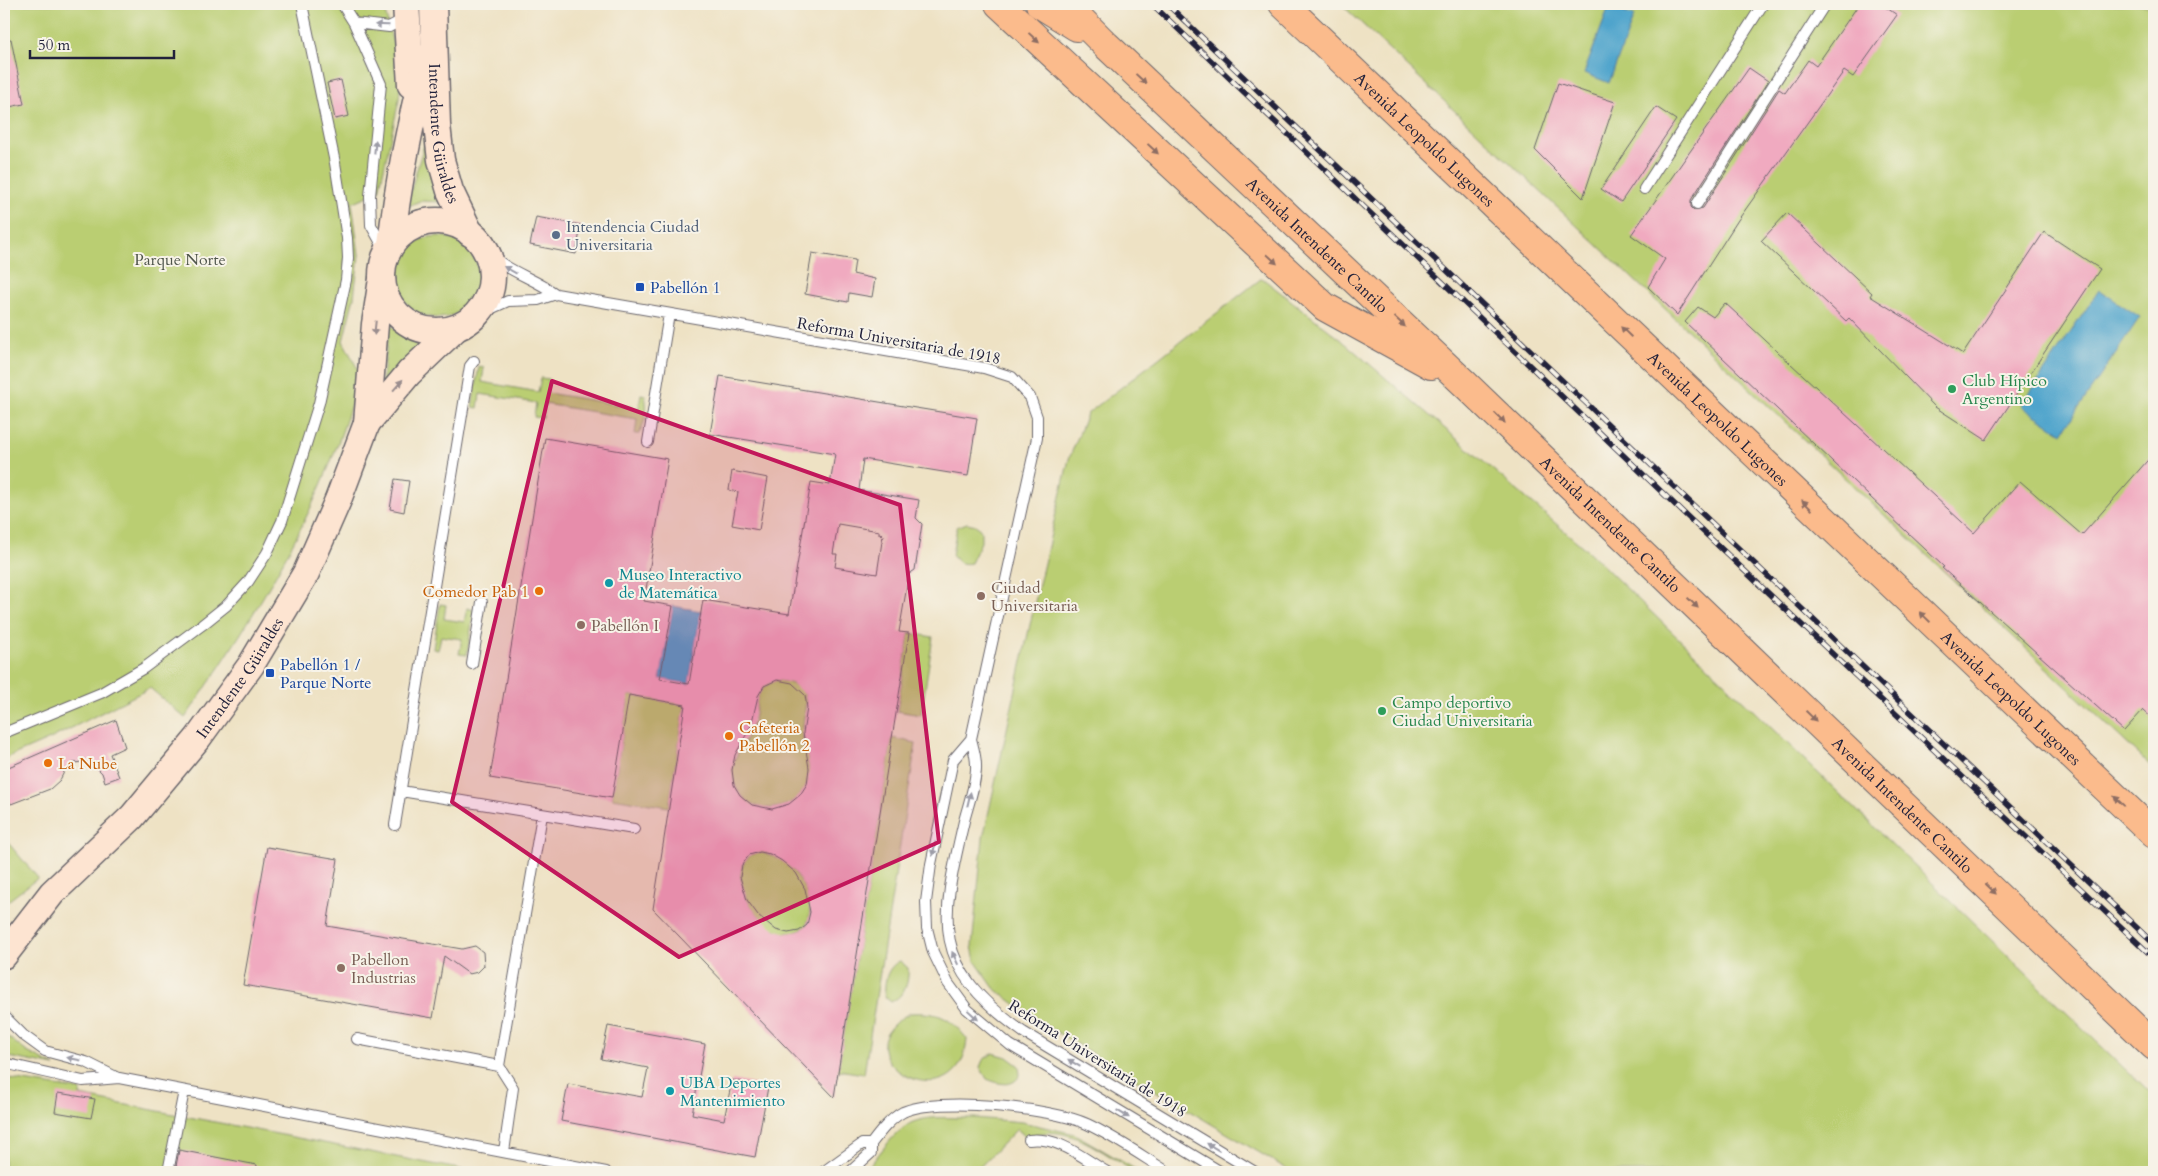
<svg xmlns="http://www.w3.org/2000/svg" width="2158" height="1176" font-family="Cardo,serif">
  <rect width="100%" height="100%" fill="#f7f3e8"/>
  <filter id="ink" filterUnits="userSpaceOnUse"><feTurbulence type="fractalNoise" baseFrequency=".02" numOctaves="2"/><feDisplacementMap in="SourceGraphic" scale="10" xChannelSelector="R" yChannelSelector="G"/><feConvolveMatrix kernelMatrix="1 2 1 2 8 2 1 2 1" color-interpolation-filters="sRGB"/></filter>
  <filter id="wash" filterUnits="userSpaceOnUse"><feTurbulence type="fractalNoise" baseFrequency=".0096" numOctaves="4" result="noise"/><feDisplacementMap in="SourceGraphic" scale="20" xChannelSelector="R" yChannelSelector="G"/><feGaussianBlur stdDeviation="1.12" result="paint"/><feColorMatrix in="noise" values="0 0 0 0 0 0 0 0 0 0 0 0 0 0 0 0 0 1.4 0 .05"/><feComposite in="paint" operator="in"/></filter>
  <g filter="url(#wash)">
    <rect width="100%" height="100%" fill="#eee2c4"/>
    <!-- green -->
    <path fill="#bace72" stroke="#6e7856" d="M4 4H383L395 51 396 68 401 76 399 100 379 191 352 203 359 255 354 297 343 341 360 373C328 499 258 612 185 718L150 688 50 739 4 759Z
      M1341 4H2141L2154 8V769Z
      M426 138 443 202 420 201 406 207Z
      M397 277a41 41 0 1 1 82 0a41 41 0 1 1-82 0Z
      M1262 278 1339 338 1589 552 2154 1097V1172H1292L1038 1021 994 988 975 961 972 946 983 838 1039 584 1069 459 1087 414Z
      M389 325 415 341 425 342 382 385Z
      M479 367 484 368 482 382 538 392 541 378 549 379 547 393 639 408 641 394 645 395C648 411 646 420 639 434H635L637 419 545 404 543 418 534 417 536 403 480 394 478 408 472 407Z
      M967 523 976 525 981 531V542L971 563C962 565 957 562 952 555L957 527Z
      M440 604 446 605 444 619 464 622 467 608 474 610 467 655 459 654 462 639 441 636 438 650 433 649Z
      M909 633 933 637 921 715 897 711Z
      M777 680C819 687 802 705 803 734 803 748 811 762 809 776 804 809 758 820 739 792 721 767 743 749 752 726 760 704 750 690 777 680Z
      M629 695 685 705 669 807 612 798Z
      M892 738 916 743 864 1074 838 1070Z
      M4 838 38 878 4 904Z
      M760 852C774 855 786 861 795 873 809 889 822 931 789 933 757 935 716 861 760 852Z
      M900 961 908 968C909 983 905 995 891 1002L885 997C884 983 886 967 900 961Z
      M910 1013C938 1012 949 1016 967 1039 960 1129 829 1055 910 1013Z
      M4 1034 27 1052 55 1066 4 1056Z
      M993 1053 1007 1057 1019 1066 1020 1075C1013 1088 999 1084 987 1079L980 1067 983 1060Z
      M4 1078 81 1090 80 1096 474 1172H4Z
      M974 1118 1022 1122 1075 1134 1140 1172H1135C1104 1154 1065 1119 1027 1138L1017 1129 975 1172H864C878 1157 891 1135 909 1124 927 1114 955 1119 974 1118Z"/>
    <!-- water -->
    <path fill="#50a4cc" stroke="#396384" d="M1609 7 1634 16 1609 83 1584 73Z
      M2099 290 2140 317 2062 433 2021 406Z
      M673 606 701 611 689 684 660 679Z"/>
    <g id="blocks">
      <!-- building -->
      <path fill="#f0aac0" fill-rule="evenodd" d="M1859 4H1881L1897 15 1853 77 1844 71 1738 220 1677 315 1648 287 1665 259 1631 235 1749 68 1768 81 1691 200V207L1694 210 1703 208 1779 89 1785 93 1808 60 1816 66Z
        M11 39 24 104 4 108V40Z
        M341 80 349 116 335 119 327 83Z
        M1558 83 1615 102 1583 198 1535 150Z
        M1656 107 1676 120 1621 202 1601 189Z
        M1787 213 1872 293 1870 296 1963 354 2044 232 2100 269 1986 440 1935 407 1849 318 1846 321 1761 241Z
        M536 217 581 225 576 254 530 245Z
        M812 253 855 260 853 274 875 279 872 297 849 293 848 302 805 294Z
        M1725 303 1974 533 2020 481 2082 535 2154 453V720L2143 710 2124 731 1942 568 1944 567 1685 322 1698 307 1713 317Z
        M720 376 977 418 968 476 863 459 859 490 919 500 916 518 922 524 915 570 909 574 899 632 909 633 834 1097 653 909 685 705 629 695 612 798 490 778 545 438 668 459 644 601 673 606 660 679 689 684 703 600 789 614 811 482 830 485 835 454 710 434ZM838 524 879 531V534L883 535 877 574 835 567 837 554H833ZM777 680 792 683 805 695 807 708 803 733 809 768 807 784 800 795 789 804 772 809 752 805 740 795 734 785 732 770 735 755 751 726 758 696 764 686ZM760 852 770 854 782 861 796 873 805 889 810 912 807 925 799 931 788 933 776 930 758 915 747 900 740 877 742 865 749 855Z
        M732 471 768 478 759 530 732 525 738 492 729 490Z
        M395 479 409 481 404 512 390 509Z
        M116 720 125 747 110 754 119 777 105 782 102 773 96 767 84 762 73 763 65 770 60 780 50 789 11 804 4 791V769Z
        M267 847 338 859 327 926 462 949 475 946 483 952 484 966 478 972 469 974 444 956 433 1018 243 985Z
        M608 1026 705 1044 692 1114 724 1120 732 1080 768 1087 755 1157 561 1121 568 1084 642 1097 648 1068 601 1059Z
        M58 1093 95 1099 91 1118 55 1112Z
        M179 1150 257 1165 256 1172H175Z"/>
    </g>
  </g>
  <g filter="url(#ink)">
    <use href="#blocks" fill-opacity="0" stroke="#69656b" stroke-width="1"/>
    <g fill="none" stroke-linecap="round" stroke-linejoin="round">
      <!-- service casing -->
      <g stroke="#69656b" stroke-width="12">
        <path id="service" d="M342 4 354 23 381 84 370 196 371 225 385 250
          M354 23 389 27 406 18
          M1644 189 1763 4
          M1697 204 1825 4
          M484 249C507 272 530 276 556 294L984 368 1012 377 1030 397 1037 417V438L971 739C973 747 976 756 976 765 977 781 968 805 964 821 940 923 930 965 1023 1032L1255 1172
          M477 315 508 301 538 300 556 294
          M648 442 669 314
          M472 664 482 602
          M4 733 101 693 144 668 202 625 227 605 248 582 267 553 282 521 319 403 346 280 348 258 347 238 335 163 302 4
          M971 739 953 760 931 864 926 902 927 928 933 952 948 983 967 1009 1010 1045 1221 1172
          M401 791 634 829
          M395 825 470 366 474 361
          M4 1016 23 1035 45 1051 86 1062 118 1078
          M357 1039 499 1066
          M4 1063 83 1081 119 1078 606 1172
          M1029 1140C1058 1136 1083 1158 1107 1172
          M871 1144C880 1132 890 1119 903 1112 937 1096 1053 1108 1087 1124 1115 1137 1142 1156 1168 1172
          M504 1152 513 1088 499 1066 542 815
          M168 1172 184 1091
          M823 1172 862 1144H871V1153L850 1172"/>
      </g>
      <!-- secondary casing -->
      <g stroke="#69656b" stroke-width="29">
        <g id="secondary">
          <path d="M406 4 411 85"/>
          <path id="s1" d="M433 4 437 125 441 160 450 191 470 233"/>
          <circle cx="437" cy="276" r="55"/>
          <path d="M391 245C398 181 411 119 427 57"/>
          <path d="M367 423 409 373 456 328"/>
          <path id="s2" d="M4 955 52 893 132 817 198 738 251 665 306 573 338 500 367 423 375 324 382 279"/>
        </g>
      </g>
      <!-- motorway casing -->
      <g stroke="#69656b" stroke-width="30">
        <g id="motorway">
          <path d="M999 4 1325 307 1431 365"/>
          <path d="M1040 4 1077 27"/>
          <path id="s3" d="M1065 4 1106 45 1465 384 2154 1046"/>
          <path id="s4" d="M1283 4 2154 834"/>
        </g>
      </g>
      <!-- service -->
      <use href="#service" stroke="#fff" stroke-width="10"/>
      <!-- secondary -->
      <use href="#secondary" stroke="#fde4d1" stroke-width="26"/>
      <!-- motorway -->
      <use href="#motorway" stroke="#fbbb8c" stroke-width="28"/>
      <!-- rail casing -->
      <g stroke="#22223b" stroke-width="5.5">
        <path id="rail" d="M1152 4 1691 520 2154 958
          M1167 4 2154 944"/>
      </g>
      <!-- rail -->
      <use href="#rail" stroke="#f7f3e8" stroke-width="4" stroke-dasharray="11" stroke-linecap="butt"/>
    </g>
    <!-- one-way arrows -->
    <defs><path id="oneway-solid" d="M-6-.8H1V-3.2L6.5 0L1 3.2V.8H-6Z" transform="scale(1.25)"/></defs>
    <g fill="#9c9ca7">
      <use href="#oneway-solid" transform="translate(382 25) rotate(-178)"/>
      <use href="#oneway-solid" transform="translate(375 147) rotate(-84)"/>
      <use href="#oneway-solid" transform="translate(510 270) rotate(-151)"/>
      <use href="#oneway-solid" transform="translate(969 799) rotate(-77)"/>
      <use href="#oneway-solid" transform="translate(934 849) rotate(102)"/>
      <use href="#oneway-solid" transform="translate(955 958) rotate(-115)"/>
      <use href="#oneway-solid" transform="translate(973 1015) rotate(43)"/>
      <use href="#oneway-solid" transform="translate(74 1059) rotate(-168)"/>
      <use href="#oneway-solid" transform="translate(1074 1063) rotate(-149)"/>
      <use href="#oneway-solid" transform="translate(1123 1114) rotate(31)"/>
      <use href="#oneway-solid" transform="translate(1213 1147) rotate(-149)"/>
    </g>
    <g fill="#8e6e64">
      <use href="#oneway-solid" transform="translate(1034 38) rotate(43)"/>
      <use href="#oneway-solid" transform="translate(1141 79) rotate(43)"/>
      <use href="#oneway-solid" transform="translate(1153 149) rotate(43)"/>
      <use href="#oneway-solid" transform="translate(1272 259) rotate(43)"/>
      <use href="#oneway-solid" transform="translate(1400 322) rotate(43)"/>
      <use href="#oneway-solid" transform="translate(1626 332) rotate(-136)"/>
      <use href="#oneway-solid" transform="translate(1500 418) rotate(44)"/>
      <use href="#oneway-solid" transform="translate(1807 505) rotate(-136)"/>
      <use href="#oneway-solid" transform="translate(1693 603) rotate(44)"/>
      <use href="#oneway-solid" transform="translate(1925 617) rotate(-136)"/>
      <use href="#oneway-solid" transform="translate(1811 716) rotate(44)"/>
      <use href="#oneway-solid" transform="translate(2119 801) rotate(-137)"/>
      <use href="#oneway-solid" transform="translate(1991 889) rotate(44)"/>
    </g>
    <g fill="#9a8d8e">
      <use href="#oneway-solid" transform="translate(375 328) rotate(96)"/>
      <use href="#oneway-solid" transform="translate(398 385) rotate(-49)"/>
    </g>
  </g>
  <!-- marked area -->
  <path fill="#c2185b" fill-opacity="0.2" stroke="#c2185b" stroke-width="4" stroke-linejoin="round" d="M552 381 900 505 939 842 679 957 452 802Z"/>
  <!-- markers -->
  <circle fill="#5c6f8a" stroke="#f7f3e8" stroke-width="2" cx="556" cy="235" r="5"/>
  <g fill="#1a4fb4" stroke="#f7f3e8" stroke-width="2">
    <rect x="635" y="282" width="10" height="10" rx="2.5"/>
    <rect x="265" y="668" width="10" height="10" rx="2.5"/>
  </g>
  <g fill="#2e9e5b" stroke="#f7f3e8" stroke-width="2">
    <circle cx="1952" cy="389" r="5"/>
    <circle cx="1382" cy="711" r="5"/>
  </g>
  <g fill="#0f9aa8" stroke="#f7f3e8" stroke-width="2">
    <circle cx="609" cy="583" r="5"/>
    <circle cx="670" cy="1091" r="5"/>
  </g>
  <g fill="#e8710a" stroke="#f7f3e8" stroke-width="2">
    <circle cx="539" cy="591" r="5"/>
    <circle cx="729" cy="736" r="5"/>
    <circle cx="48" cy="763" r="5"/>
  </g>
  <g fill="#8d6e63" stroke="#f7f3e8" stroke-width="2">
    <circle cx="981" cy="596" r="5"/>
    <circle cx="581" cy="625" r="5"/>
    <circle cx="341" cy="968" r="5"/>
  </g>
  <g text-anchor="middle" stroke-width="4" stroke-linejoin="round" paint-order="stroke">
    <!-- street labels -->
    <g font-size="16" fill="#22223b" stroke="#f7f3e8">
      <text dy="6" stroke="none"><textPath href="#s1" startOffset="130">Intendente Güiraldes</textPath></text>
      <text dy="6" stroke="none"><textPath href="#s4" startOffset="196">Avenida Leopoldo Lugones</textPath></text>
      <text dy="6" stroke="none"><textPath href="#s3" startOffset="349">Avenida Intendente Cantilo</textPath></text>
      <text transform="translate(899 340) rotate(10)" y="6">Reforma Universitaria de 1918</text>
      <text dy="6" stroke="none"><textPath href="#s4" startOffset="601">Avenida Leopoldo Lugones</textPath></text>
      <text dy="6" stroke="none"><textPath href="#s3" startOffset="754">Avenida Intendente Cantilo</textPath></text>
      <text dy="6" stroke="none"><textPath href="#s2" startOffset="365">Intendente Güiraldes</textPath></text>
      <text dy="6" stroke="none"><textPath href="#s4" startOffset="1006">Avenida Leopoldo Lugones</textPath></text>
      <text dy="6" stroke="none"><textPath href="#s3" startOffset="1159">Avenida Intendente Cantilo</textPath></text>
      <text transform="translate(1098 1058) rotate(32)" y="6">Reforma Universitaria de 1918</text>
    </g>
    <!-- service labels -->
    <g font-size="16" fill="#4e5e75" stroke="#f7f3e8" text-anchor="start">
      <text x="566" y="232">Intendencia Ciudad<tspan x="566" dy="18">Universitaria</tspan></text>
    </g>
    <!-- park labels -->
    <g font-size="16" fill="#50564c" stroke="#f7f3e8">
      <text x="180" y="265">Parque Norte</text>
    </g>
    <!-- transit labels -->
    <g font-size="16" fill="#164399" stroke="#f7f3e8" text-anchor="start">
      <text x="650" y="293">Pabellón 1</text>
      <text x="280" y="670">Pabellón 1 /<tspan x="280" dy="18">Parque Norte</tspan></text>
    </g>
    <!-- leisure labels -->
    <g font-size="16" fill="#27864d" stroke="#f7f3e8" text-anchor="start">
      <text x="1962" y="386">Club Hípico<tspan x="1962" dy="18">Argentino</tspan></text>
      <text x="1392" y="708">Campo deportivo<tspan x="1392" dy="18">Ciudad Universitaria</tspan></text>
    </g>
    <!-- culture labels -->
    <g font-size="16" fill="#0d838f" stroke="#f7f3e8" text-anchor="start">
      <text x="619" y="580">Museo Interactivo<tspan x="619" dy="18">de Matemática</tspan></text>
      <text x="680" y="1088">UBA Deportes<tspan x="680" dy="18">Mantenimiento</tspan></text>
    </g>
    <!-- education labels -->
    <g font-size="16" fill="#785e54" stroke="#f7f3e8" text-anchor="start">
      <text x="991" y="593">Ciudad<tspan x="991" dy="18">Universitaria</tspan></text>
      <text x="591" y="631">Pabellón I</text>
      <text x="351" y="965">Pabellon<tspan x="351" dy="18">Industrias</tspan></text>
    </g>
    <!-- food labels -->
    <g font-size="16" fill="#c56008" stroke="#f7f3e8" text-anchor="start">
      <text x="529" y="597" text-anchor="end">Comedor Pab 1</text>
      <text x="739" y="733">Cafeteria<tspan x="739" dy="18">Pabellón 2</tspan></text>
      <text x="58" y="769">La Nube</text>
    </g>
  </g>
  <!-- margin -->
  <rect width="2158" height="1176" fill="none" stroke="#f7f3e8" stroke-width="20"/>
  <!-- scale -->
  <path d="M30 50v8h144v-8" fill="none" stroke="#22223b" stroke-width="2.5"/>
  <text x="38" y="50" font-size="15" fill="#22223b" stroke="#f7f3e8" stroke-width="4" paint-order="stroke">50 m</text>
</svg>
